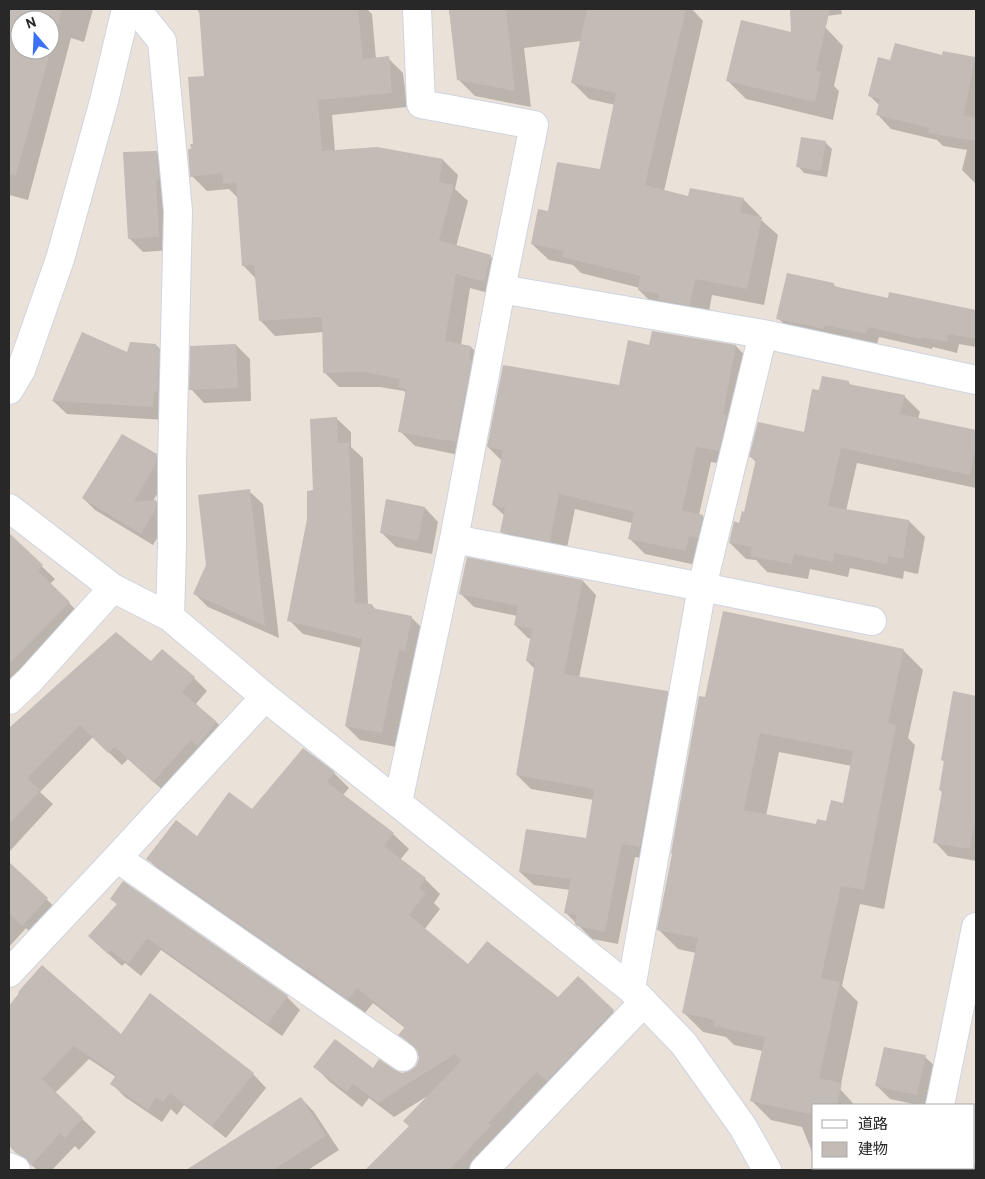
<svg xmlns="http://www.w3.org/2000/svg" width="985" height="1179" font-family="Overpass,'Noto Sans JP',sans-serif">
  <rect width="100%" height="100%" fill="#eae1d9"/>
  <!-- shadow -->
  <path fill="#0003" fill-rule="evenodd" d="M9 9H93L84 42 71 38 28 200 9 195ZM20 20H50V50H20Z
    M197 9H367L372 14 376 59 388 58 403 73 407 107 332 115 335 152 443 160 458 175 455 189 468 201 456 247 490 256 505 271 499 296 470 288 461 345 471 347 486 362 464 456 415 446 400 431 406 394 404 391 380 387H339L324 372V332L275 336 260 320 256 279 243 265 238 198 229 189 207 191 192 176V150L194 145 205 77 201 14 198 11Z
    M449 9H692L703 21 664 191 689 197 743 199 760 216 759 218 778 235 764 305 712 295 707 322 656 307 639 290 640 288 581 273 573 265 549 260 532 244 549 213 601 171 615 105 589 99 572 82 581 41 524 48 531 107 475 96 458 79Z
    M794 9H841L842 14 804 19Z
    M825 27 843 46 834 86 839 91 833 120 746 99 728 81 793 34Z
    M944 53 975 58 976 60V184L962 170 967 150 943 146 937 140 891 129 878 115 880 106 870 96 891 62 943 56Z
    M825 142 832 149 827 177 804 173 798 166Z
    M156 152 170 166 172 250 143 252 129 238Z
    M833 284 837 288 889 300 976 316V347L959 344 957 353 933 347 932 349 879 337 877 344 835 335 834 340 789 329 778 318Z
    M156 345 170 359 166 420 67 414 53 401 128 353Z
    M236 345 250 359 251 401 204 403 191 389Z
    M650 346H736L751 362 734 466 711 462 699 515 703 516 718 531 701 566 645 554 629 538 632 523 575 509 565 557 517 547 502 532 505 516 493 505 502 461 488 447 620 386Z
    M848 382 852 386 904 396 920 412 918 419 976 432V488L857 463 846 511 909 521 925 537 918 574 904 571 903 579 850 568 848 577 810 569 808 579 767 572 756 560 746 559 730 543 740 524 745 513 756 462 751 457 805 433 820 391Z
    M337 419 351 432V447L363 458 368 605H372L376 610 411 617 425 631 418 664 413 663 396 747 360 740 346 726 362 648 303 634 289 620 314 492Z
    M156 455 168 467V476L153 501H156L168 513V520L153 545 95 510 83 498Z
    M249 491 263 504 279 638 208 607 195 594 207 565Z
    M425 508 438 522 432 554 396 547 382 533Z
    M9 535 55 579 50 584 82 616 9 692Z
    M583 581 596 595 579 678 667 692 681 705 653 860 635 857 618 944 592 939 566 913 570 890 534 885 520 872 587 839 594 800 531 789 517 775 535 669 527 661 532 639 528 638 515 625 517 616 474 607 460 593Z
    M116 634 152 663 194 678 207 691 195 705 217 723 230 736 167 794 128 759 122 765 93 737 40 792 53 804 9 852V748L12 744 9 741V730Z
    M903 650 923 670 908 738 915 745 884 909 860 904 842 986 858 1002 840 1089 852 1102 854 1105H814V1157L802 1127 771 1120 752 1101 763 1051 734 1045 726 1037 703 1032 684 1013 696 953 678 949 659 930 706 698ZM779 752 852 766 844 804 827 822 817 825 766 816Z
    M954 693 976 697V861L948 856 935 842 943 793 940 790 945 762 942 760Z
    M334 773 349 788 343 795 393 834 409 849 400 860 425 879 440 894 434 903 440 909 424 930 468 966 558 999 613 1011 628 1026 478 1170H367L410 1126 427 1098 426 1097 394 1117 369 1098 362 1107 330 1082 315 1067 373 1069 401 1074 410 1072 417 1067 420 1059 419 1052 400 1035 405 1028 373 1003 364 1014 322 983V985L163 874 148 859 197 837Z
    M9 864 60 912 36 938 26 928 9 947Z
    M112 899 287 997 300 1010 282 1036 161 950 141 976 125 963 122 966 103 949 118 905Z
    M21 994 122 1035 253 1074 266 1088 226 1138 184 1105 177 1115 171 1109 162 1122 125 1097 112 1084 116 1077 89 1059 55 1093 96 1132 79 1150 75 1146 52 1170H37L9 1145V1141L23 1126 9 1112V1038L20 1026 9 1015V1008Z
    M925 1057 939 1070 931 1105H918L890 1099 877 1086Z
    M301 1098 314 1112 339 1150 308 1170H201L212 1155Z
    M974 1164 976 1167V1170H932L936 1168H974Z
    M818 1168H879L880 1170H819Z"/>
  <!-- building -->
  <path fill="#c2bbb6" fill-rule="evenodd" d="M9 9H62L16 175 9 174ZM20 20H50V50H20Z
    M199 9H358L363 59 389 56 392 93 318 100 322 151 377 147 443 159 439 182 454 185 439 240 491 255 484 282 456 274 445 341 471 346 469 360H472L456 442 449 440V441L398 432 406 389 398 387 400 379 364 372 323 373 322 317 259 321 254 265 242 266 236 183 223 184 222 173 190 177 188 149H191L190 144H193L188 77 204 76Z
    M449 9H506L515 91 457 80Z
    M587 9H686L645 185 688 196 690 188 744 198 740 213 762 217 747 289 695 279 690 306 658 300 659 294 638 290 640 276 562 257 564 251 531 244 538 209 548 211 557 162 600 169 616 93 571 83Z
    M790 9H830L816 70 821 72 815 102 726 81 741 20 791 32Z
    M895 43 942 55 943 51 975 57 964 115 976 118V141L928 133 929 128 876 115 880 99 868 96 878 57 890 60Z
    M801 137 826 141 821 171 796 167Z
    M157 151 159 180 156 181 159 237 128 239 123 152Z
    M787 273 834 283 833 286 888 298 889 292 976 310V339L948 334 947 342 922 337 921 339 868 327 866 334 825 325 824 329 776 319Z
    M652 331 736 345 723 414 727 415 719 451 696 447 682 510 703 515 698 538 689 536 686 551 628 539 634 512 559 494 550 542 500 532 505 508 492 505 503 450 487 447 503 365 619 385 628 340 649 345Z
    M82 332 127 352 130 342 156 344V347H159L158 391 154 392 153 407 52 401Z
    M236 344 238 388 189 390 190 346Z
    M822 376 849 381 848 384 905 395 900 414 976 430V446L970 475 841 448 828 506 909 520 903 559 888 556 887 564 834 553 833 562 794 554 792 564 750 556 752 547 729 543 734 521 739 523 742 511 744 512 756 459 749 457 758 422 804 432 812 389 819 390Z
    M337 417 338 443H349L355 603 372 604V608L412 616 405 651 399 650 382 733 345 726 362 639 287 621 307 519V491L313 490 310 419Z
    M122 434 157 454 156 463 134 502 156 500V508L141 534 82 498Z
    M250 489 265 626 193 594 206 565 198 495Z
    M386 499 425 507 418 541 380 533Z
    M9 533 43 565 38 571 70 602 9 664Z
    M467 557 583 580 564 674 668 691 640 847 622 844 605 932 577 926 575 924 576 915 564 913 571 879 519 872 526 829 586 838 594 789 516 775 535 663 526 661 532 629 514 625 518 606 459 594Z
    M723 611 904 649 888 723 896 725 864 890 841 886 821 978 840 982 819 1078 842 1083 837 1105H814V1115L750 1101 765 1037 713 1026 715 1020 682 1013 698 938 657 930 672 854 671 853 699 696 705 697ZM760 733 853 751 843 803 831 800 826 821 817 819 816 824 744 810Z
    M116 632 151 661 162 649 195 677 182 692 217 722 197 746 191 740 153 782 115 747 108 753 80 725 27 778 40 790 9 825V728Z
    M953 691 976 696V815L970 849 933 843 942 791 939 790 944 761 941 760Z
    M303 748 335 772 327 782 394 833 384 846 426 878 419 888 426 893 409 915 468 964 487 941 558 997 578 976 614 1010 547 1081 537 1072 488 1123 491 1126 449 1170H365L409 1126 403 1121 461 1061 455 1054 378 1103 353 1084 347 1092 313 1067 335 1039 373 1068 379 1059 395 1070 402 1073 409 1071 416 1066 419 1058 417 1050 412 1044 398 1035 405 1027 357 988 348 1000 307 969 306 970 146 859 176 820 197 836 229 792 252 809Z
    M9 862 48 898 22 926 9 913Z
    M123 881 288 996 268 1024 147 938 128 964 111 951 108 954 88 936 117 904 110 899Z
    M42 965 121 1034 150 993 254 1073 212 1126 170 1093 163 1102 156 1097 148 1110 110 1084 116 1075 74 1046 42 1079 83 1118 65 1138 60 1133 31 1166 28 1160 16 1153 9 1146V1006L19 993 18 992Z
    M884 1047 926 1055 917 1095 875 1086Z
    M301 1097 326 1136 273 1170H186Z"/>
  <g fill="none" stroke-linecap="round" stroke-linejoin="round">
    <!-- minor casing -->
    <g stroke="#cfd4e1" stroke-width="30">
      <path id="minor" d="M136 9 162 41 178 211 172 462V547L170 617
        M501 289 763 334 976 380
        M9 390 21 370 60 259 104 101 126 9
        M9 508 113 588 170 617 265 697 631 989 684 1044 743 1127 767 1170
        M454 539 702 587 872 621
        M9 700 30 680 113 588
        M398 802 454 539 501 289 534 125 421 104 417 9
        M117 858 403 1057
        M9 973 117 858 265 697
        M631 989 702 587 763 334
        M940 1105 976 927
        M9 1167 16 1170
        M484 1170 644 1002
        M854 1170 858 1168"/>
    </g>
    <!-- minor -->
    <use href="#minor" stroke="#fff" stroke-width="28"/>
  </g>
  <!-- border -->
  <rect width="985" height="1179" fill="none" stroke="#282828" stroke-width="20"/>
  <!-- legend -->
  <rect x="812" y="1104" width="162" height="65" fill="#ffffff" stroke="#a9a9a9"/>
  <rect x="822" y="1120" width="25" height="8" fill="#ffffff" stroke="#a9a9a9"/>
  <text x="858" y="1129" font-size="15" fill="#282828">道路</text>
  <rect x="822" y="1142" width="25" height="15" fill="#c2bbb6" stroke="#a9a9a9"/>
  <text x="858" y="1154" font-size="15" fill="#282828">建物</text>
  <!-- north arrow -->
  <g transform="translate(35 35) rotate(341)"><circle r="24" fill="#ffffff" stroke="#a9a9a9"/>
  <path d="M0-4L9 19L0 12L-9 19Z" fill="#3b72f5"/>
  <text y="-8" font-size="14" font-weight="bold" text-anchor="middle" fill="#282828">N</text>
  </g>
</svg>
